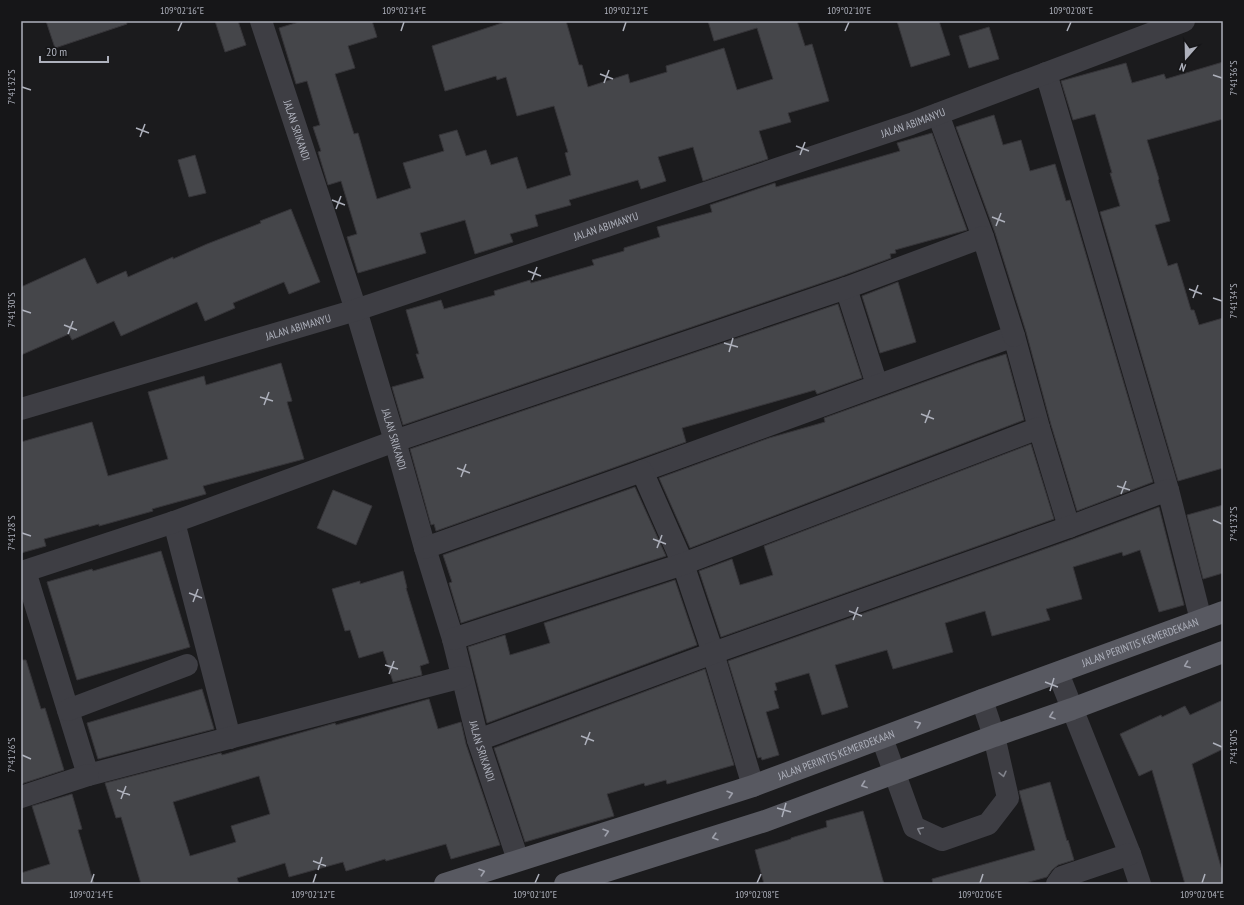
<svg xmlns="http://www.w3.org/2000/svg" width="1244" height="905" font-family="'PT Sans Narrow',sans-serif">
  <rect width="100%" height="100%" fill="#1b1b1d"/>
  <!-- building -->
  <path fill="#45464a" stroke="#363539" fill-rule="evenodd" d="M46 21H126L127 24 55 48Z
    M215 21H238L246 45 225 52Z
    M302 21H372L377 37 348 46 355 68 335 74 354 134 358 133 377 199 411 188 403 163 444 151 439 135 457 130 466 156 486 150 491 165 517 157 527 189 571 175 565 153 568 152 554 106 517 116 506 77 497 80 496 76 445 91 432 46 508 21H566L579 65H582L588 87 628 74 630 83 667 72 666 66 724 48 737 90 773 79 757 28 714 41 708 21H797L805 46 812 44 829 101 788 113 791 122 759 131 768 159 703 181 693 147 658 157 666 181 641 189 638 180 569 200 571 205 535 215 538 226 510 234 513 242 475 254 465 220 420 233 426 253 358 273 347 237 357 234 341 181 328 185 318 152 321 151 313 127 320 125 307 81 296 84 279 28Z
    M897 21H939L950 55 911 67Z
    M989 27 999 59 969 68 959 36Z
    M1223 62V119L1147 140 1159 179 1158 180 1170 221 1155 225 1168 266 1177 263 1191 310H1194L1199 325 1223 318V468L1178 481 1100 212 1120 206 1110 173H1112L1095 114 1073 120 1061 81 1126 63 1132 83 1164 74 1166 79Z
    M994 115 1003 145 1021 140 1030 171 1055 164 1066 201 1070 200 1153 482 1077 511 1051 425 1026 332 995 233 956 127Z
    M932 133 967 230 895 250 896 253 890 254 891 258 842 276 403 425 392 387 424 378 416 354H419L406 310 441 300 444 309 495 295 494 291 530 280 531 283 594 265 592 260 624 251V248L660 237 657 227 712 212 710 205 775 183 776 187 900 151 897 143Z
    M195 155 206 193 189 197 178 160Z
    M291 209 320 282 289 294 284 282 233 303 235 308 205 321 197 302 121 336 114 321 72 340 69 334 21 355V287L85 258 97 284 126 271 128 277 173 257V259L207 244 261 223 260 221Z
    M898 282 916 342 880 353 862 296Z
    M838 304 862 378 817 394 815 390 682 428 686 442 436 531 434 524 431 525 410 449Z
    M1006 354 1024 420 690 548 659 478 769 438 825 422 824 418 977 363Z
    M281 363 292 401 287 402 304 459 203 486 206 494 152 509 153 511 99 526V524L44 539 46 546 21 553V442L92 422 108 476 168 459 148 392 204 376 206 385Z
    M1031 444 1054 519 721 637 699 571 732 559 740 585 773 575 764 546Z
    M635 487 666 556 461 623 449 583 452 582 443 555Z
    M333 490 372 506 356 545 317 528Z
    M1223 505V573L1203 579 1187 515Z
    M1159 507 1184 605 1159 612 1140 550 1123 556 1122 552 1073 567 1082 599 1046 609 1050 620 992 636 985 611 945 623 953 652 893 669 887 650 835 665 848 707 822 715 809 673 775 683 777 690 774 691 779 708 766 712 779 755 762 760 761 757 758 758 728 661 1073 539Z
    M161 551 190 647 77 680 47 582 92 569 93 571Z
    M403 571 407 588H406L429 663 420 666 422 675 393 682 383 651 359 658 350 630 345 631 332 589 360 581V584Z
    M675 580 697 645 487 723 468 647 505 635 510 655 550 643 544 623Z
    M21 660H26L41 709 45 708 64 770 21 784Z
    M705 669 734 765 667 784 666 780 645 786 644 783 607 794 614 816 525 842 494 748Z
    M202 689 214 729 98 759 87 723Z
    M429 699 438 729 461 722 466 744 500 845 451 859 446 844 386 861 385 859 346 871 343 862 289 877 285 863 237 878 239 884H141L121 817 116 818 105 783 221 753 222 755 335 723 336 725ZM259 776 270 814 231 826 236 842 190 856 173 802Z
    M1223 700V749L1192 764 1223 874V884H1185L1152 770 1139 776 1120 734 1161 715 1162 717 1185 706 1190 715Z
    M1050 782 1067 841 1068 840 1074 860 1058 865 1052 870 1047 877 1022 884H933L932 879 1035 850 1019 791Z
    M72 794 82 829 78 830 94 884H21V873L50 864 32 806Z
    M863 811 884 884H764L755 850 791 839V838L827 827 826 821Z"/>
  <g fill="none" stroke-linecap="round" stroke-linejoin="round">
    <!-- minor -->
    <g stroke="#3e3e44" stroke-width="22">
      <path id="s1" d="M261 21 356 310 395 441 425 548 453 639 478 740 518 860"/>
      <path d="M1046 73 1168 490"/>
      <path d="M938 114 983 237"/>
      <path d="M846 288 877 385"/>
      <path id="s2" d="M21 409 356 310 911 124 1184 21"/>
      <path d="M642 471 1014 336 1039 428"/>
      <path d="M174 522 230 738"/>
      <path d="M425 548 642 471 683 564 713 653 753 786"/>
      <path d="M453 639 683 564 1039 428 1069 527"/>
      <path d="M1058 673 1130 854 1140 884"/>
      <path d="M462 677 88 775 25 571 174 522 395 441 846 288 983 237 1014 336"/>
      <path d="M68 710 187 665"/>
      <path d="M882 738 914 827 942 840 988 824 1008 798 994 736 982 700"/>
      <path d="M478 740 713 653 1069 527 1168 490 1201 620"/>
      <path d="M21 797 88 775"/>
      <path d="M1057 884 1062 877 1130 854"/>
    </g>
    <!-- major -->
    <g stroke="#585961" stroke-width="22">
      <path id="s3" d="M445 884 753 786 982 700 1223 612"/>
      <path d="M565 884 765 821 994 736 1072 709 1223 652"/>
    </g>
  </g>
  <!-- one-way arrows -->
  <defs><path id="oneway-chevron" d="M-2-3.5L2.5 0L-2 3.5" fill="none" stroke-width="1.6" stroke-linecap="round" stroke-linejoin="round"/></defs>
  <g stroke="#9d9faa">
    <use href="#oneway-chevron" transform="translate(1187 665) rotate(159)"/>
    <use href="#oneway-chevron" transform="translate(1052 716) rotate(161)"/>
    <use href="#oneway-chevron" transform="translate(918 724) rotate(-21)"/>
    <use href="#oneway-chevron" transform="translate(864 785) rotate(160)"/>
    <use href="#oneway-chevron" transform="translate(730 794) rotate(-17)"/>
    <use href="#oneway-chevron" transform="translate(606 832) rotate(-17)"/>
    <use href="#oneway-chevron" transform="translate(715 837) rotate(163)"/>
    <use href="#oneway-chevron" transform="translate(482 872) rotate(-18)"/>
  </g>
  <g stroke="#81838c">
    <use href="#oneway-chevron" transform="translate(1003 774) rotate(77)"/>
    <use href="#oneway-chevron" transform="translate(920 830) rotate(-154)"/>
  </g>
  <!-- ticks -->
  <path fill="none" stroke="#aeb1bc" stroke-width="1.5" d="M178 31 182 22M401 31 404 22M623 31 626 22M845 31 849 22M1067 31 1071 22M600 74 613 79M1213 75 1222 78M604 83 609 70M22 87 31 90M136 128 149 133M140 137 145 124M796 146 809 151M800 155 805 142M332 200 345 205M336 209 341 196M992 217 1005 222M996 226 1001 213M528 271 541 276M532 280 537 267M1189 289 1202 294M1193 298 1198 285M1213 298 1222 301M22 310 31 313M64 325 77 330M68 334 73 321M724 343 738 347M729 352 733 338M260 397 273 401M264 405 269 392M921 414 934 419M925 423 930 410M457 468 470 473M461 477 466 464M1117 486 1130 490M1121 494 1126 481M1213 520 1222 524M22 533 31 536M653 539 666 544M657 548 662 535M189 593 202 598M193 602 198 589M849 611 862 616M853 620 858 607M385 665 398 669M389 674 394 661M1045 682 1058 687M1050 691 1054 678M581 736 594 741M1213 743 1222 747M585 745 590 732M22 755 31 759M117 790 130 795M121 799 126 786M777 808 791 812M782 817 786 803M313 861 326 866M318 870 322 857M91 883 94 874M313 883 316 874M535 883 539 874M757 883 761 874M980 883 983 874M1202 883 1205 874"/>
  <g text-anchor="middle" stroke-width="3" stroke-linejoin="round" paint-order="stroke">
    <!-- street labels -->
    <g font-size="11" fill="#aeb1bc" stroke="#161618">
      <text dy="4" stroke="none"><textPath href="#s2" startOffset="937">JALAN ABIMANYU</textPath></text>
      <text dy="4" stroke="none"><textPath href="#s1" startOffset="115">JALAN SRIKANDI</textPath></text>
      <text dy="4" stroke="none"><textPath href="#s2" startOffset="613">JALAN ABIMANYU</textPath></text>
      <text dy="4" stroke="none"><textPath href="#s2" startOffset="289">JALAN ABIMANYU</textPath></text>
      <text dy="4" stroke="none"><textPath href="#s1" startOffset="439">JALAN SRIKANDI</textPath></text>
      <text dy="4" stroke="none"><textPath href="#s3" startOffset="736">JALAN PERINTIS KEMERDEKAAN</textPath></text>
      <text dy="4" stroke="none"><textPath href="#s1" startOffset="763">JALAN SRIKANDI</textPath></text>
      <text dy="4" stroke="none"><textPath href="#s3" startOffset="412">JALAN PERINTIS KEMERDEKAAN</textPath></text>
    </g>
  </g>
  <!-- border -->
  <rect width="1244" height="905" fill="none" stroke="#161618" stroke-width="44"/>
  <!-- north arrow -->
  <g transform="translate(1186 58) rotate(200)" stroke="#161618" stroke-width="3" paint-order="stroke">
  <path d="M0-3L7 15L0 10L-7 15Z" fill="#aeb1bc"/>
  <text y="-6" font-size="11" font-weight="bold" text-anchor="middle" fill="#aeb1bc">N</text>
  </g>
  <!-- scale -->
  <path d="M40 56v6h68v-6" fill="none" stroke="#aeb1bc" stroke-width="2"/>
  <text x="46" y="56" font-size="12" fill="#aeb1bc" stroke="#161618" stroke-width="3" paint-order="stroke">20 m</text>
  <rect x="22" y="22" width="1200" height="861" fill="none" stroke="#aeb1bc" stroke-width="1.5"/>
  <g font-size="10" text-anchor="middle" fill="#aeb1bc">
    <text x="182" y="14">109°02'16"E</text>
    <text x="404" y="14">109°02'14"E</text>
    <text x="626" y="14">109°02'12"E</text>
    <text x="849" y="14">109°02'10"E</text>
    <text x="1071" y="14">109°02'08"E</text>
    <text transform="translate(1233 78) rotate(-90)" y="4">7°41'36"S</text>
    <text transform="translate(11 87) rotate(-90)" y="4">7°41'32"S</text>
    <text transform="translate(1233 301) rotate(-90)" y="4">7°41'34"S</text>
    <text transform="translate(11 310) rotate(-90)" y="4">7°41'30"S</text>
    <text transform="translate(1233 524) rotate(-90)" y="4">7°41'32"S</text>
    <text transform="translate(11 533) rotate(-90)" y="4">7°41'28"S</text>
    <text transform="translate(1233 747) rotate(-90)" y="4">7°41'30"S</text>
    <text transform="translate(11 755) rotate(-90)" y="4">7°41'26"S</text>
    <text x="91" y="898">109°02'14"E</text>
    <text x="313" y="898">109°02'12"E</text>
    <text x="535" y="898">109°02'10"E</text>
    <text x="757" y="898">109°02'08"E</text>
    <text x="980" y="898">109°02'06"E</text>
    <text x="1202" y="898">109°02'04"E</text>
  </g>
</svg>
